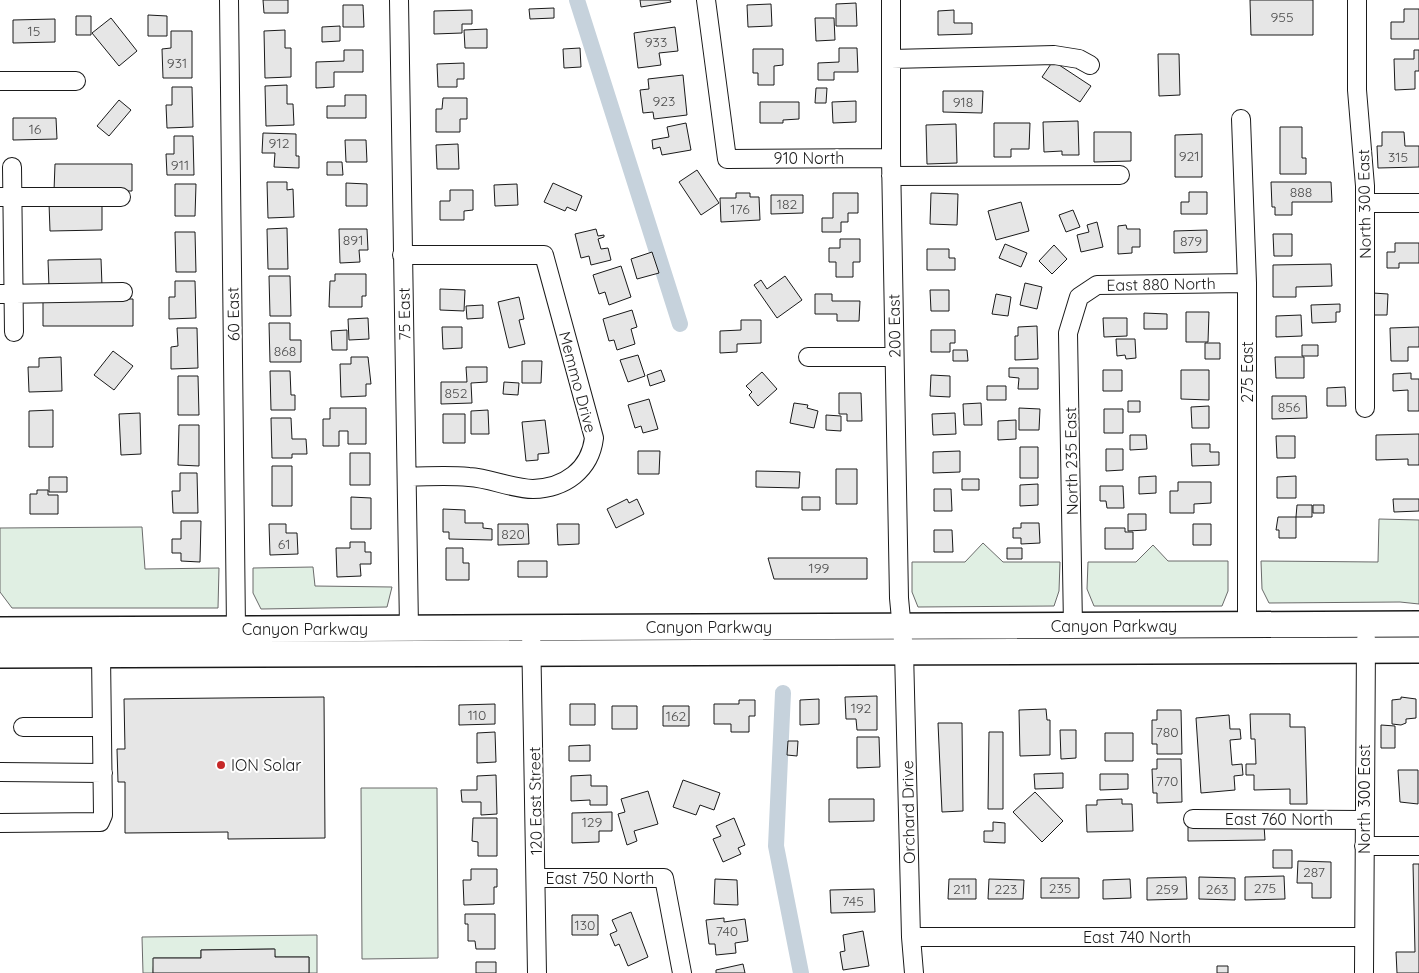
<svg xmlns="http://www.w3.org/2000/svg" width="1419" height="973" font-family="Quicksand,sans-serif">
  <rect width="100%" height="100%" fill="#fff"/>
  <!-- green -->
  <path fill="#e0efe3" stroke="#6a6a6a" d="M1379 519 1419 520V604L1400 602 1269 603 1262 589 1261 561 1378 562Z
    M142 527 145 569 219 568 218 608H12L0 592V528Z
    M983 543 1003 562H1060L1059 591 1054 606 918 607 912 592V562H965Z
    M1153 545 1168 561H1228V591L1222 606H1094L1087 589 1088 562H1136Z
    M313 567 315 586 392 587 387 607 261 609 253 593V568Z
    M361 788H437L438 958 362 959Z
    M317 935V973H309V957H275L274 949 201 950V958H154L153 973H143L142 937Z"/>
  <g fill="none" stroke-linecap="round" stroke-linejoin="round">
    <!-- canal -->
    <path stroke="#c6d2dc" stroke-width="16" d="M577 0 680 324
      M783 693 776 846 801 973"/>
  </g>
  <!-- building -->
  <path fill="#e6e6e6" stroke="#1a1a1a" d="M263 0H288V13H264Z
    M640 0H670L671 2 641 7Z
    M1250 0H1313V35H1251Z
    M856 3 857 26H836V4Z
    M771 4 772 26 748 27 747 5Z
    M343 5H363L364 27H343Z
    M554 8V18L530 19 529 9Z
    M1404 9H1419V39H1391V22H1404Z
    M472 10V24H462V33L434 34V11Z
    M954 10V23H972V34L938 35V11Z
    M148 15 167 16V36H148Z
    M76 16H91V35H76Z
    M111 18 137 51 119 66 92 33Z
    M815 18H834L835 40 816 41Z
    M55 19V42L13 43V20Z
    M340 26V41L322 42V27Z
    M675 27 678 51 659 53 661 65 638 68 634 33Z
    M487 29V48H465L464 30Z
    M285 30V48H291V77L265 78 264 31Z
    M171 31H192V78H163L162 49 171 48Z
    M580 48 581 67 564 68 563 49Z
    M839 48H857L858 72H834V80H818V63L839 62Z
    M753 49H783V65L774 66V85H758V73H753Z
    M344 50H363V72H334V87L316 88V62L344 61Z
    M1414 50H1419V71H1415V89L1395 90 1394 59H1414Z
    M1158 54H1179L1180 95 1159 96Z
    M1053 61 1091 86 1080 102 1042 77Z
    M464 63V79H457V87H438L437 64Z
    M683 75 687 115 654 119 653 112 643 113 640 90 649 89 648 79Z
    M287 85V104H293L294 125 266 126 265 86Z
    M172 87H192L193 127 167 128 166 105H172Z
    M816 88H827L826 103H815Z
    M943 91H983L982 113 943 112Z
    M345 95H366V118H327V106H345Z
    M443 98H467V119H460V132H436V109H442Z
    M119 100 131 110 109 136 97 126Z
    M856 101V122L833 123 832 102Z
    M760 102H799V119L783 120V123H760Z
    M13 118H56L57 139 13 140Z
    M1078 121 1079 155H1062V151L1044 152 1043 122Z
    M686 123 691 150 662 155 660 147 653 149 652 140 669 137 667 127Z
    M994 123H1030L1029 149H1011V157H994Z
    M956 124 957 163 927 164 926 125Z
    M1280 127H1302V158H1306V174H1280Z
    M1094 132H1131V161L1094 162Z
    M1382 132H1404L1405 146H1419V167L1378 168 1377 146H1382Z
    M263 133 296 134V156H299V168L274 167 275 153H262Z
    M1202 134V177H1175V135Z
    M174 136H193L194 175H167L166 154H174Z
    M345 140H366L367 162H346Z
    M458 144 459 169H437L436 145Z
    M327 162H342L343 175H327Z
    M55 164H132V191H54Z
    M697 170 719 203 701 215 679 182Z
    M267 182H287V190L293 189 294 217 268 218Z
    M1271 182H1331L1332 202H1292V215H1275V207H1272Z
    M346 183 367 184V206H346Z
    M553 183 582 196 576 211 567 207 565 211 544 202Z
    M175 184H196L195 216H175Z
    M517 184 518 205 495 206 494 185Z
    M450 190H473V210L464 211V220H440V201H450Z
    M1189 192H1207V214H1181V202H1189Z
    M736 193H750V197H759L760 220 721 222 720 198H736Z
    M833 193H858V213H848V222H841V232H822V218H833Z
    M931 193 958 194 957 225 930 224Z
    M771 195H803V213L771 214Z
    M102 202V230L50 231 49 203Z
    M1021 202 1029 231 996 240 988 211Z
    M1073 210 1080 227 1066 232 1059 215Z
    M1097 222 1103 247 1081 252 1077 235 1089 232 1087 225Z
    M1126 225 1127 229H1140V247H1132V253L1118 254V226Z
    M287 228 288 269H268L267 229Z
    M339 229H367L368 250H359L360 262 340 263Z
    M596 229 598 236 604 235V237L598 239 601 249 608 248 611 260 591 265 589 256 581 258 575 234Z
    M1207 230V252L1174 253V231Z
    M175 232H195L196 272H176Z
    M1273 234H1292V256H1274Z
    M840 239H860V262H853V277H836V262H829V248H840Z
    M1395 243H1419V263H1399V268H1387V252H1395Z
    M1005 244 1027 253 1021 267 999 258Z
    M1054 245 1067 259 1052 274 1039 261Z
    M927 249H949V258H955V270H927Z
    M652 252 659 273 637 279 631 259Z
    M101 259 102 286 49 287 48 260Z
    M1331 264 1332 286 1296 287V297H1273V265Z
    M621 266 631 297 609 305 605 292 599 294 593 275Z
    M335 274H366V296H362V307H329L330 281H335Z
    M269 276H290L291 316H270Z
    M785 276 802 300 777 318 754 285 761 280 767 289Z
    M175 281H195L196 318 169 319V297H175Z
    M1025 283 1042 287 1037 309 1020 305Z
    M440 289 465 290 464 311 440 310Z
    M930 290H949V311H931Z
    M1373 293 1388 294 1387 315H1373Z
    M815 294H832V301H860L859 321H837V314H815Z
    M996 294 1011 297 1008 316 992 314Z
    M519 297 524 319 519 320 525 344 509 348 498 302Z
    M43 299H133V326H43Z
    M1340 304V312H1336V322L1312 323 1311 305Z
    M483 305V318L467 319 466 306Z
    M632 310 637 327 631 329 635 344 617 350 614 340 609 341 603 319Z
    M1186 312H1209L1208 342H1186Z
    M1144 313 1167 314V329H1144Z
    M1301 315 1302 336 1276 337V316Z
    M368 318 369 339 349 340 348 319Z
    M1103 318H1127V336L1104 337Z
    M741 320H761V343L737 344V352L720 353V331L741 330Z
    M269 323H290V340H301V362H270Z
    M1037 326 1038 359 1015 360V336H1018V327Z
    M442 327H462V348L443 349Z
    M1419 327V347H1408V361H1391L1390 328Z
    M177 328H197L198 368 171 369V347L178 346Z
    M347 330V350H332L331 331Z
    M931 330H955V343H950V352H931Z
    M1116 339H1135L1136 358 1126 359 1125 355 1117 356Z
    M1205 343H1220V359H1205Z
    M1302 345H1318V356H1302Z
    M953 350H967L968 361H953Z
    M113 351 133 366 114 390 94 375Z
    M638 355 645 376 628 382 620 360Z
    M61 357 62 391 29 392 28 367H39V358Z
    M351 357H368L371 384H366V396L341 397 340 364H351Z
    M1275 357H1304V378H1276Z
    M522 361H542L541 383H522Z
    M466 367H487V382L471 383 472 403 441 404V382H467Z
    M1009 368H1038V389H1018L1019 378 1009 377Z
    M661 370 665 381 650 386 647 375Z
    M1103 370H1122V391H1103Z
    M1181 370H1209V400L1181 399Z
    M270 371H290L291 395H295V410H271Z
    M762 372 777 389 758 406 749 395 752 392 746 386Z
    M1411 373V379H1419V411H1408V390L1393 391V374Z
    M931 375 950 376V397L930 396Z
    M178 376H198L199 415H178Z
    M504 382 519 383 518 395 503 394Z
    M987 386H1006V400H987Z
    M1345 387 1346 406H1327V388Z
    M839 393H861L862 421H847V414H839Z
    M1272 396H1306L1307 418 1272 419Z
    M649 399 658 429 643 433 641 426 635 428 628 405Z
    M1128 401H1140V412H1128Z
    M794 403 808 405 807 408 818 411 814 428 790 423Z
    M981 403 982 425H964L963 404Z
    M1209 406V428H1192L1191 407Z
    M330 408H366V444H348V431H339V446H323V419H330Z
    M1019 408 1040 409 1039 430H1019Z
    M1104 409H1123V433H1104Z
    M53 410V447H29V411Z
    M488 410 489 434H471V411Z
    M140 413 141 454 121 455 119 414Z
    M955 413 956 434 933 435 932 414Z
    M443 414H465V443H443Z
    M826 415 841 416V431L826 430Z
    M271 418H291L292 439H306L307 454H292V458H272Z
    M545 420 549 453 538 454V460L526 461 522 422Z
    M1016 420V439L998 440V421Z
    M179 425H199V466L178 465Z
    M1419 434V465H1408V459L1376 460V435Z
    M1130 435H1146L1147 449 1130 450Z
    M1276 436H1295V458H1277Z
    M1191 444H1210V452H1219V465L1192 466Z
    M1020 447H1038V478H1020Z
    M1106 449H1123V470L1106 471Z
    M638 451H660L659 474H638Z
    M960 451V472L933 473V452Z
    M350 453H370V485H350Z
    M272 466H292V506H272Z
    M836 469H857V504H836Z
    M756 471 800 472 799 488 756 487Z
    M180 473H197L198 513H173L172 491H180Z
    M1156 476V493L1139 494V477Z
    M1296 476V498H1277V477Z
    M49 477H67V492H49Z
    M962 479H979V490H962Z
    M1178 482H1211V503L1194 504V513H1170V491H1178Z
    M1038 484V505L1020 506V485Z
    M1100 486H1123L1124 508H1107L1106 501H1100Z
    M934 489H951L952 511H934Z
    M37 490H48V495H58V514H30V494H37Z
    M351 497 371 498V529H351Z
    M802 497H820V510H802Z
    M627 499 629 503 637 499 644 514 616 528 607 509Z
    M1393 499H1419V511L1394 512Z
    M1297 505H1312V517H1296Z
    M1313 505H1324V513H1313Z
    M443 509 465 510V523H483V528L492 529V540L449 539V532H443Z
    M1128 514H1146V530L1128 531Z
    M1278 517H1296V538H1279V530H1276Z
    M181 521H201L200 562 181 561V553H172V539H181Z
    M1021 523H1039L1040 543 1021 544V538H1013V528H1021Z
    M269 524H286V533H297L298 554 270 555Z
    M498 524H528L529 544 498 545Z
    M557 524H579V544L558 545Z
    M1193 524H1211V545H1193Z
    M1105 528H1125V532H1133V549H1105Z
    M934 530H952L953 552H934Z
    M350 542H365V552H371V564H360L361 576 337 577 336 548H350Z
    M446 548H463V563H469V580H446Z
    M1007 548H1022V559H1007Z
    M768 558H867V579H774Z
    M518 561H547V577H518Z
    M877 696V730H857L856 719H846L845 697Z
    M324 697 325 838 228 839V832L125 833V782H118L117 749H125L124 699Z
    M1401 697 1416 699V718L1406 719V723L1401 725 1392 724V700L1401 699Z
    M819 699V724L800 725V700Z
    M739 700H755V716H749V732H731V724H714V704H739Z
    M495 704V724L459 725V705Z
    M570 704H595V725H570Z
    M612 706H637V729H612Z
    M663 706H689V726H663Z
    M1046 709 1047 720H1050V755L1020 756 1019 710Z
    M1157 710H1181L1182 754H1157V744H1152V720H1157Z
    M1250 714H1290V727H1305L1307 804H1290V789L1254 790V775H1246V764H1256L1255 739H1251Z
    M1229 715 1230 729H1240L1241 739 1230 740 1232 765 1242 764 1243 775 1234 776 1235 790 1201 793 1196 718Z
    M938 723H962L963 811 942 812Z
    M1381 725 1395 726V748H1381Z
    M1060 730H1076V758L1061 759Z
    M495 732 496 762 477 763V733Z
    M989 732H1003V809H988Z
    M1105 733H1133V761H1105Z
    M857 737H879L880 767 857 768Z
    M788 741H798L797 756 787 755Z
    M590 745V761H569V746Z
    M1157 759H1181L1182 802 1157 803V793H1153L1152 769H1157Z
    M1398 770H1418V804L1400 802Z
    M1063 773V788L1035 789 1034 774Z
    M1100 774H1128V789L1100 790Z
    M496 775 497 814 481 815V802H462L461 790H477V776Z
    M591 775V786H607V805H590V800L571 801V776Z
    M683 780 720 793 714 810 700 805 696 815 673 807Z
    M648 791 658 824 634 831 637 841 627 845 618 814 625 812 621 799Z
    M1035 792 1063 821 1042 842 1013 812Z
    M829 799H874V821L829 822Z
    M1122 799V804H1132L1133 831 1087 832 1086 805H1097V800Z
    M612 812V831H599V842L572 843V813Z
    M473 818H497V856H478V842L472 841Z
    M734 818 745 845 738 848 741 854 723 862 713 839 721 836 716 826Z
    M993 822 1005 823V843L984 842V831H993Z
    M1264 825 1265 840 1188 841V826Z
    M1273 850H1292V868H1273Z
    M1298 861 1331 862V898H1312V883H1297Z
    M1413 864H1419V973H1397L1396 952H1415Z
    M471 869H497V887H494V904L464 905 463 880H471Z
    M1284 876 1285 899 1245 900V877Z
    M1186 877 1187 899 1147 900V878Z
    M1199 877 1235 878V900L1199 899Z
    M1041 878H1079V898H1041Z
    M715 879 737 880 738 905 714 904Z
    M949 879H976V899H948Z
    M989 879 1024 880 1023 899H988Z
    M1130 879 1131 898 1103 899V880Z
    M874 889 875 912 831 913 830 890Z
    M631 912 648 957 628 966 619 944 615 946 610 934 617 931 612 920Z
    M465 914H495V949H476L475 941H468V924H465Z
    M572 915H598V935H572Z
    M724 918V922L745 919 748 941 735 943 736 953 716 955 715 944H709L706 920Z
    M863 931 869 966 843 970 840 952 845 951 843 935Z
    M275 949V957H309V973H153V958H201V950Z
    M476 962H496V973H476Z
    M743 964 745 973H716V970Z
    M1217 966H1228V973H1217Z"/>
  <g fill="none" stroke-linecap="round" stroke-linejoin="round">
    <!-- minor casing -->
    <g stroke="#1a1a1a" stroke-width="20">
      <path id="minor" d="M229 0 236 629
        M399 0 409 628
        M706 0 727 159 891 158
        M891 0V158L899 598 904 651 911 937 914 973
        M1357 0V90L1365 186V408
        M891 59 1054 55 1079 59 1090 65
        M0 81H76
        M1241 119 1247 283V625
        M12 167 14 332
        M891 176 1120 175
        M1 197H121
        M1365 203H1419
        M402 255H544L594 438C590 470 565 488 533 489 512 489 490 478 469 477 449 475 428 476 407 477
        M0 294 123 292
        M808 357H894
        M1073 626 1068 333 1079 297 1097 285 1247 283
        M531 628 537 973
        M23 727H102
        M0 772 103 773
        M1193 819 1364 820
        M0 823 100 822 103 815 101 654
        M1364 846H1419
        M536 878H664L682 973
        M911 937H1364
        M1364 973 1366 639"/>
    </g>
    <!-- highway casing -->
    <g stroke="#1a1a1a" stroke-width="28">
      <path id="highway" d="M0 630 1419 624
        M0 655 1419 650"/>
    </g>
    <!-- minor -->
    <use href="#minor" stroke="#fff" stroke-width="18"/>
    <!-- highway -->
    <use href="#highway" stroke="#fff" stroke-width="25"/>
  </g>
  <!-- markers -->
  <circle fill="#c62828" stroke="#fff" stroke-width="2" cx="221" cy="765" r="5"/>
  <g text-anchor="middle" stroke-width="4" stroke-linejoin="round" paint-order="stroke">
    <!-- number labels -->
    <g font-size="14" fill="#4d4d4d">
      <text x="1282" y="22">955</text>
      <text x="34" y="36">15</text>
      <text x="656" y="47">933</text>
      <text x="177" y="68">931</text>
      <text x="664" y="106">923</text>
      <text x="963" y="107">918</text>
      <text x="35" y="134">16</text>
      <text x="279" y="148">912</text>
      <text x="1189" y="161">921</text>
      <text x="1398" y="162">315</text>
      <text x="180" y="170">911</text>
      <text x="1301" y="197">888</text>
      <text x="787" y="209">182</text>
      <text x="740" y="214">176</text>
      <text x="353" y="245">891</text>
      <text x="1191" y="246">879</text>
      <text x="285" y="356">868</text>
      <text x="456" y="398">852</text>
      <text x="1289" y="412">856</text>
      <text x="513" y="539">820</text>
      <text x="284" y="549">61</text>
      <text x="819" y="573">199</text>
      <text x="861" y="713">192</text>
      <text x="477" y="720">110</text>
      <text x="676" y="721">162</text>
      <text x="1167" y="737">780</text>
      <text x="1167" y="786">770</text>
      <text x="592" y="827">129</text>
      <text x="1314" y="877">287</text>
      <text x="1060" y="893">235</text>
      <text x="1265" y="893">275</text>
      <text x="962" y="894">211</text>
      <text x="1006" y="894">223</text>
      <text x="1167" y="894">259</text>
      <text x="1217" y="894">263</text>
      <text x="853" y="906">745</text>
      <text x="585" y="930">130</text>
      <text x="727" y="936">740</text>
    </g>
    <!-- street labels -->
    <g font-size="16" fill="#1a1a1a" stroke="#fff">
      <text x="809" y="164">910 North</text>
      <text transform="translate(1364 204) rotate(-91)" y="6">North 300 East</text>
      <text transform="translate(1161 284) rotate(-1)" y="6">East 880 North</text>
      <text transform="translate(233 314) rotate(-91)" y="6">60 East</text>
      <text transform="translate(404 314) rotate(-91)" y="6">75 East</text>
      <text transform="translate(894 326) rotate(-91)" y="6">200 East</text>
      <text transform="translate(1247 372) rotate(-90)" y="6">275 East</text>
      <text transform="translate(578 382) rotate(75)" y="6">Memmo Drive</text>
      <text transform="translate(1071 461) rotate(-91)" y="6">North 235 East</text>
      <text x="1114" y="632">Canyon Parkway</text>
      <text x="709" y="633">Canyon Parkway</text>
      <text x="305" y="635">Canyon Parkway</text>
      <text transform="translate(1364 799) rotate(-90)" y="6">North 300 East</text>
      <text transform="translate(535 801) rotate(-91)" y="6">120 East Street</text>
      <text transform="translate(908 812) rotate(-91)" y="6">Orchard Drive</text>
      <text x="1279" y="825">East 760 North</text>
      <text x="600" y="884">East 750 North</text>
      <text x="1137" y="943">East 740 North</text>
    </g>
    <!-- poi labels -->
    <g font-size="16" fill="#1a1a1a" stroke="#fff" text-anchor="start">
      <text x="231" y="771">ION Solar</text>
    </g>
  </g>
</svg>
